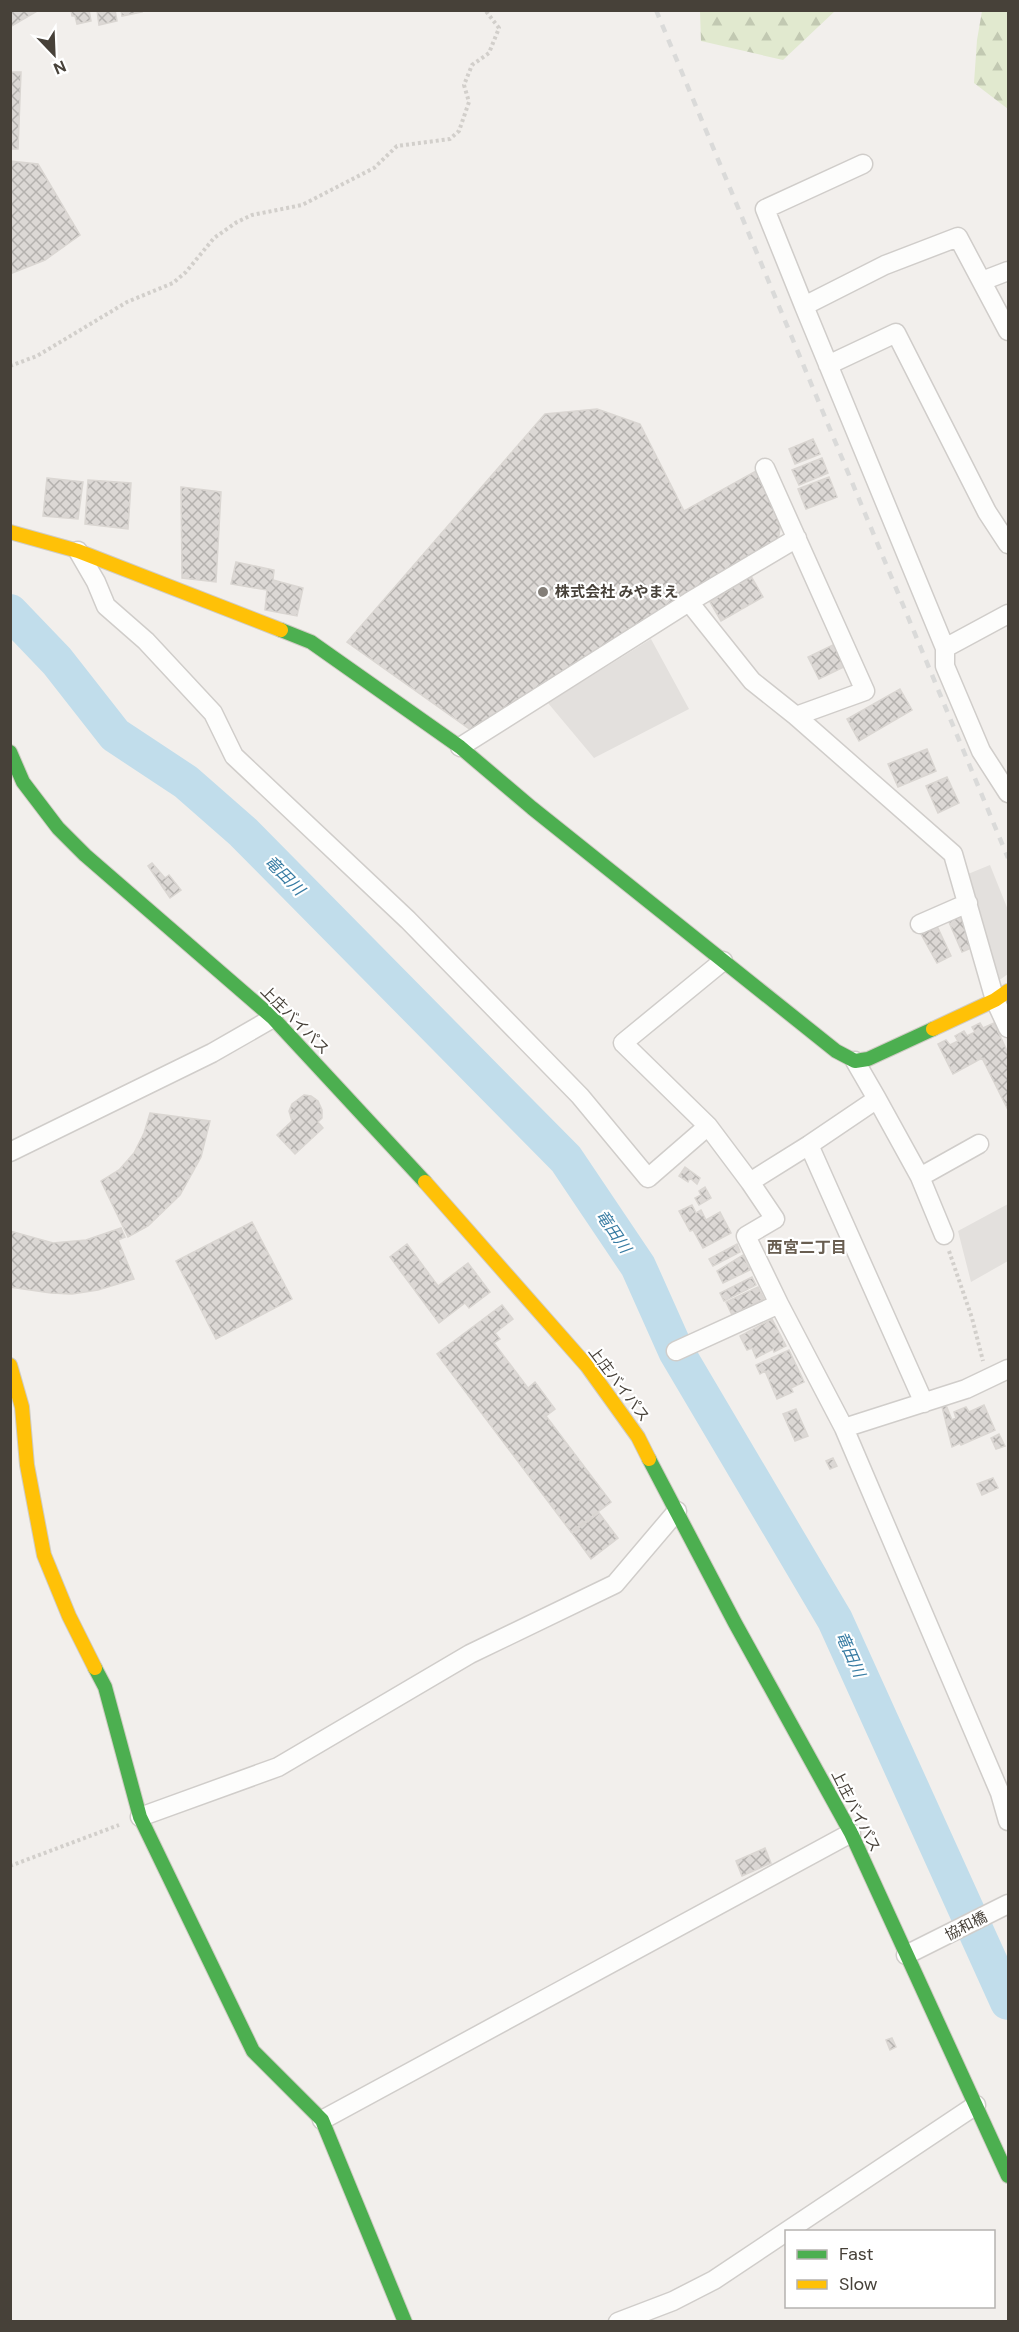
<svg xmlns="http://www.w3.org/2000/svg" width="1019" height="2332" font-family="'DM Sans','Noto Sans JP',sans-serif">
  <defs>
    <pattern id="forest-firs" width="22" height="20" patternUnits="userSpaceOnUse" patternTransform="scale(1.5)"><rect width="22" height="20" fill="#e1e9cf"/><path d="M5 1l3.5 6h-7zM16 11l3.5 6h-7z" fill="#c2c9b2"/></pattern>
    <pattern id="building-cross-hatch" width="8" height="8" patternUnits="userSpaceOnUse" patternTransform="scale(1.5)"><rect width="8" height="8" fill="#dcd8d5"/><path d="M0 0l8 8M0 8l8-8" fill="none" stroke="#b4b1ae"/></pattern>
  </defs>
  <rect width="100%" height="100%" fill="#f2efec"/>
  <!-- forest -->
  <path fill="url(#forest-firs)" d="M700 11V10L835 11 783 60 701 41Z
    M982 11H1008V109L974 83 977 40Z"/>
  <!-- parking -->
  <path fill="#e3e0dd" d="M651 639 689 709 594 758 548 703Z
    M990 865 1008 910V974L998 981 968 874Z
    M1008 1204V1261L971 1282 958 1231Z"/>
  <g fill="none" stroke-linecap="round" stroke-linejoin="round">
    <!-- river -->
    <path stroke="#c1ddeb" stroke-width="36" d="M10 612 57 661 115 735 186 782 243 832 566 1159 638 1266 676 1351 835 1620 1008 2002"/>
  </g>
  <!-- building -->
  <path fill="url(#building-cross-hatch)" stroke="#dad6d2" stroke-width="1.5" d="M10 10H39L10 27Z
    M71 10H89L91 21 77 24 75 16H72Z
    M97 10H115L117 21 99 25Z
    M121 10H141L142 12 122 16Z
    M10 72H21L18 149H10Z
    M10 161 38 164 80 235 45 260 10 274Z
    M597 409 640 424 684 511 756 471 781 522 778 541 471 730 347 642 545 414Z
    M813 439 820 454 795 464 789 449Z
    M822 458 828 473 799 485 792 470Z
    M829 477 837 497 806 509 798 489Z
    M47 478 83 482 78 519 43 516Z
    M88 480 131 483 128 529 85 524Z
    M181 487 221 492 216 582 182 578Z
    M236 562 274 570 273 580 303 588 297 616 265 610 267 590 231 584Z
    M751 576 763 597 721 621 710 602Z
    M837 643 848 665 819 679 808 657Z
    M900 689 912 710 859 741 847 719Z
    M927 749 936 771 898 787 888 764Z
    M947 777 959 803 938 813 926 786Z
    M152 863 165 878 169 875 181 890 170 898 148 866Z
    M960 915 973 947 962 952 948 920Z
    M937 926 951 956 937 963 921 934Z
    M980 1023 983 1028 994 1023 1008 1053V1110L982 1058 953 1074 938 1044 946 1040 950 1045 958 1041 955 1036 964 1031 967 1036 975 1032 972 1027Z
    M304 1095 311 1096 318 1101 322 1110V1118L318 1122 323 1128 295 1154 277 1135 292 1121 289 1111 292 1104Z
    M150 1113 210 1121 201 1157 180 1195 148 1226 128 1237 101 1181 119 1170 134 1153 144 1133Z
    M685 1167 700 1178 697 1184 690 1178 688 1182 679 1176Z
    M705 1187 711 1198 699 1205 695 1198 701 1195 699 1191Z
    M692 1205 696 1213 701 1210 706 1220 720 1212 731 1233 703 1248 693 1230 690 1231 679 1211Z
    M252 1222 292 1299 216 1339 176 1261Z
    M121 1228 125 1237 118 1240 134 1279 98 1290 72 1294 51 1293 10 1287V1231L53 1243 86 1240Z
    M407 1244 438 1286 468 1263 490 1292 469 1308 465 1303 439 1323 390 1257Z
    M737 1244 740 1252 713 1266 709 1259Z
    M743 1255 750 1270 723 1283 717 1271Z
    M752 1277 756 1285 724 1301 720 1293Z
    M758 1287 764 1299 732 1315 726 1302Z
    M502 1305 513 1319 495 1333 500 1339 494 1343 528 1388 535 1382 555 1409 546 1416 611 1502 571 1532 437 1354Z
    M772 1319 786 1346 774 1352 773 1349 756 1358 752 1348 747 1350 740 1336Z
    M789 1350 804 1382 791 1388 793 1392 777 1399 765 1371 760 1374 756 1365Z
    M946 1405 952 1420 956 1418 954 1412 966 1407 969 1412 984 1405 995 1430 961 1445 960 1443 952 1447 942 1407Z
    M796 1409 808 1436 795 1441 783 1414Z
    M999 1434 1005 1446 996 1449 991 1438Z
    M833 1458 837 1466 830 1469 826 1461Z
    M993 1478 998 1488 982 1495 977 1484Z
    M599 1513 618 1538 591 1559 572 1533Z
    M765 1848 771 1863 742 1876 736 1861Z
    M892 2038 896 2047 890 2050 886 2040Z"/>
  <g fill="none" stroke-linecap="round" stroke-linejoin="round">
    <!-- street casing -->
    <g stroke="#d0cdca" stroke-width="21">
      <path id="street" d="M982 281 1008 271
        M804 306 765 209 863 164
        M1008 331 958 237 885 265 804 306 945 648V666L981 751 1008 793
        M828 365 896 333 987 512 1008 544
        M765 468 865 691 796 716
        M78 551 96 582 106 606 146 641 213 713 234 756 408 920 580 1096 648 1178 708 1126
        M689 602 752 681 796 716 953 854 995 1000 1008 1028
        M945 648 1008 614
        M460 747 689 602 797 538
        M920 924 968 903
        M723 961 623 1043 708 1126 750 1182
        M855 1061 877 1099 809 1145 750 1182 775 1219 746 1236 779 1304 844 1428 1000 1793 1008 1821
        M877 1099 920 1177 944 1235
        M809 1145 924 1403
        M10 1152 212 1053 273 1018
        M920 1177 979 1144
        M676 1351 779 1304
        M844 1428 966 1389 1008 1369
        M140 1817 278 1767 470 1654 615 1584 677 1511
        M906 1955 1008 1904
        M322 2120 851 1833
        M618 2322 673 2301 714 2280 976 2105"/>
    </g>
    <!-- fast casing -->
    <g stroke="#d0ccc4" stroke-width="16">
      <path id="fast" d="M281 630 311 642 460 747 532 808 836 1051 855 1061 868 1059 933 1029
        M10 752 23 782 58 828 85 855 273 1018 425 1182
        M649 1459 735 1623 851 1833 1008 2176
        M95 1668 105 1687 140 1817 253 2051 322 2120 405 2322"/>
    </g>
    <!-- slow casing -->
    <g stroke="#d0ccc4" stroke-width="16">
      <path id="slow" d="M10 532 78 551 281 630
        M933 1029 995 1000 1008 991
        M425 1182 587 1366 638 1437 649 1459
        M10 1365 22 1407 27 1465 44 1555 69 1616 95 1668"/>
    </g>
    <!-- path -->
    <path stroke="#d2cfcb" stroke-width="4" stroke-dasharray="3 3" stroke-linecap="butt" d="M10 366 37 356 127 302 173 283 186 272 214 238 237 222 252 215 302 205 374 168 397 146 450 139 459 131 469 102 464 85 472 65 489 53 499 28 485 10
      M949 1251 972 1318 983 1361
      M10 1866 119 1825"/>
    <!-- street -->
    <use href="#street" stroke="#fdfdfc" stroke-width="18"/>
    <!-- fast -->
    <use href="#fast" stroke="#4caf50" stroke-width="14"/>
    <!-- slow -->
    <use href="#slow" stroke="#ffc107" stroke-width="14"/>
    <!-- rail -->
    <path stroke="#dadad9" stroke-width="4.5" stroke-dasharray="8 8" stroke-linecap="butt" d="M656 10 1008 858"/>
  </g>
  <!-- markers -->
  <circle fill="#837e78" stroke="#fff" stroke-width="2" cx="543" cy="592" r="6"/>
  <g text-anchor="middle" stroke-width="4.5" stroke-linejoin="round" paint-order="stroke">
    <!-- poi labels -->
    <g font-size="15" font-weight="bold" fill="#474139" stroke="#fff" text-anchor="start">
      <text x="555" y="597">株式会社 みやまえ</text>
    </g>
    <!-- street labels -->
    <g font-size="15" fill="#474139" stroke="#fff">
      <text transform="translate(295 1020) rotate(45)" y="5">上庄バイパス</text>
      <text transform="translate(619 1384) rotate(53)" y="5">上庄バイパス</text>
      <text transform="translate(856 1811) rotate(63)" y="5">上庄バイパス</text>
      <text transform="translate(966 1926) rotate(-27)" y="5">協和橋</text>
    </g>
    <!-- water labels -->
    <g font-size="16" font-style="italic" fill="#387ca3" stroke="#fff">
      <text transform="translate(285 875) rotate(45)" y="6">竜田川</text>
      <text transform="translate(614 1231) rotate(56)" y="6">竜田川</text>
      <text transform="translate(851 1654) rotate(66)" y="6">竜田川</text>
    </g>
    <!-- neighbourhood labels -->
    <g font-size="16" font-weight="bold" fill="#695e51" stroke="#fff">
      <text x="807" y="1253">西宮二丁目</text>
    </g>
  </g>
  <!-- border -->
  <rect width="1019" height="2332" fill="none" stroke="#474139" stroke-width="24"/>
  <!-- legend -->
  <rect x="785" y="2230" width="210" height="78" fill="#ffffff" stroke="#b5b3b0" stroke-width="1.5"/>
  <rect x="797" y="2250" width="30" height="9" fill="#4caf50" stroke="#b5b3b0" stroke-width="1.5"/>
  <text x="839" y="2260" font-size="18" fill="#474139">Fast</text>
  <rect x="797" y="2280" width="30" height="9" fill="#ffc107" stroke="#b5b3b0" stroke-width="1.5"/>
  <text x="839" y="2290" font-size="18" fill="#474139">Slow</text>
  <!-- north arrow -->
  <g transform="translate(54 54) rotate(157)" stroke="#ffffff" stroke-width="4.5" paint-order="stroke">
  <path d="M0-4.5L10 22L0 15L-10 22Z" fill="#474139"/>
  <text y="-9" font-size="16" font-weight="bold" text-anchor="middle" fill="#474139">N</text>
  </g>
</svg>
